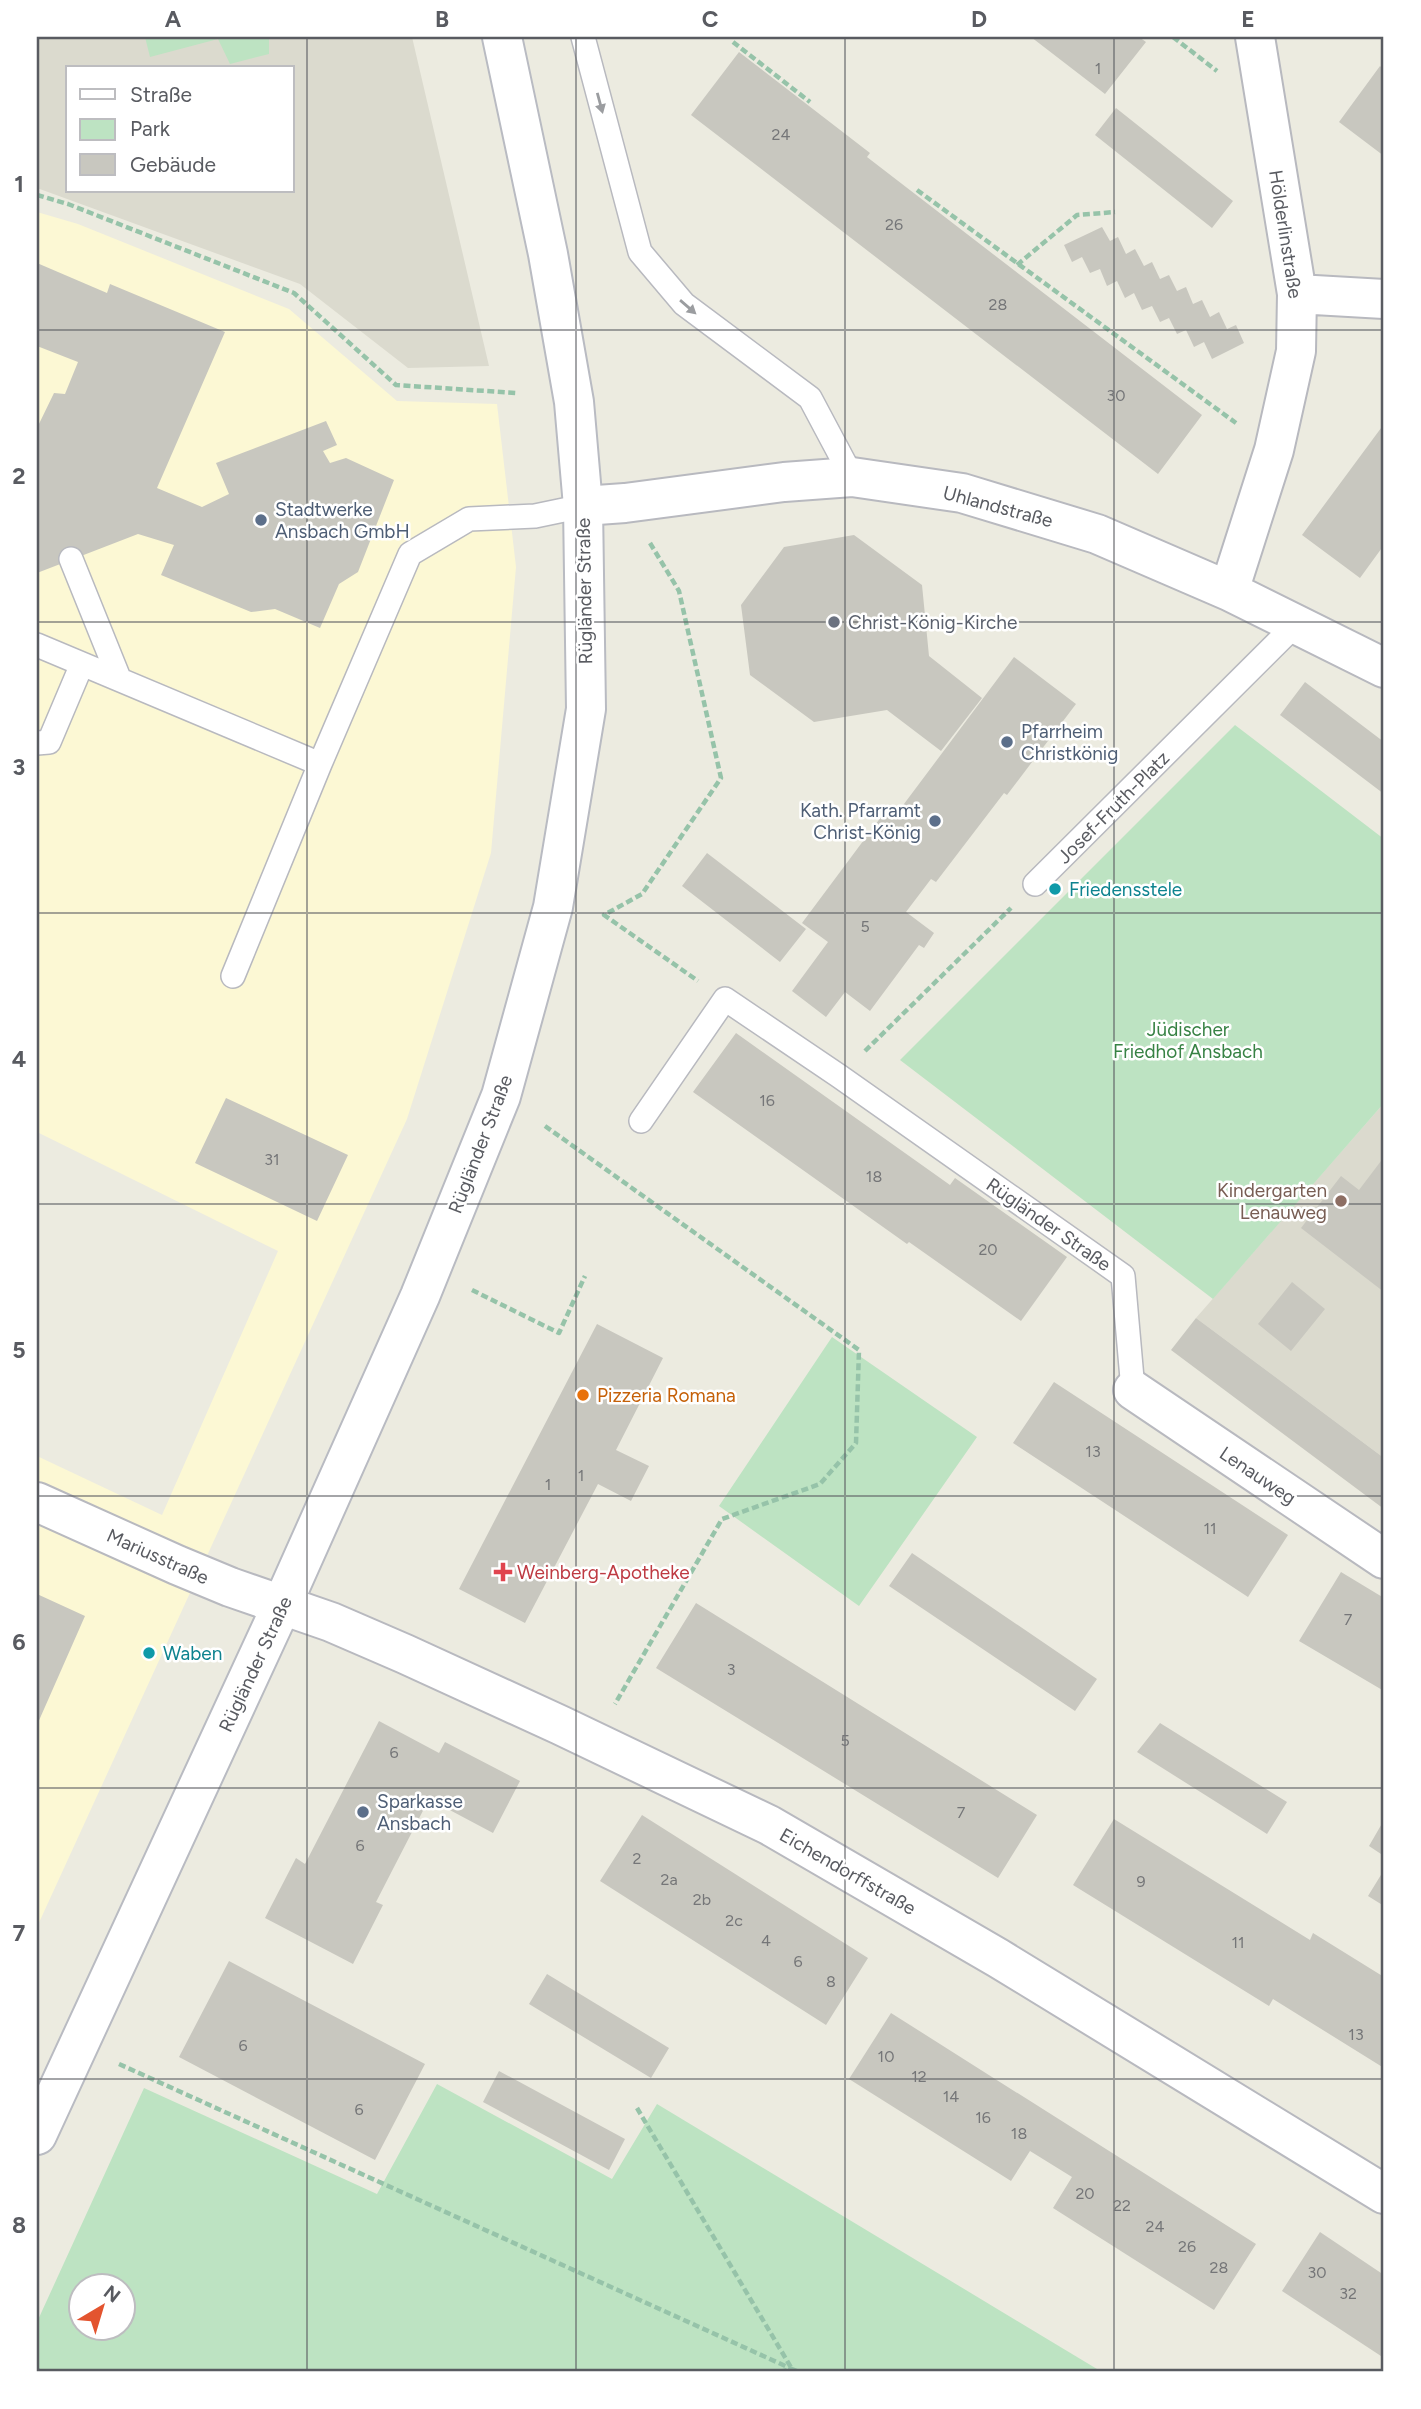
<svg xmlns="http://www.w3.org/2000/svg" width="1421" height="2409" font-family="Figtree,sans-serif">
  <rect width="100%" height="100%" fill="#ecebe0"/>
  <!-- commercial -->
  <path fill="#fcf8d4" d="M37 212 78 224 289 309 397 401 497 404 516 567 491 853 407 1119 37 1927V1456L162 1515 278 1251 37 1132Z"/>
  <!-- education -->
  <path fill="#dbdace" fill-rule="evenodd" d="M37 37H412L489 366 408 368 300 284 37 188ZM68 68H292V191H68Z
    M1384 1103V1458L1196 1318Z"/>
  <!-- green -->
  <path fill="#bde3c2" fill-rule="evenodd" d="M145 37H269V54L230 64 218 39 150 57Z
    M1235 725 1384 839V1103L1213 1299 900 1060Z
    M832 1337 977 1437 859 1606 719 1506Z
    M437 2084 612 2179 657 2104 1102 2372H37V2322L144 2088 377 2194ZM122 2286V2328H80V2286Z"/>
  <!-- building -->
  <path fill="#c8c7bf" d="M1031 37H1139L1146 42 1105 94Z
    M739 52 870 153 867 157 1202 415 1158 474 691 115Z
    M1380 66 1384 70V156L1339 122Z
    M1116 108 1233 201 1212 228 1095 135Z
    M1102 227 1110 241 1118 237 1126 254 1135 249 1144 266 1152 262 1160 279 1169 275 1177 291 1186 287 1193 304 1202 300 1210 317 1219 312 1227 329 1236 325 1244 343 1212 359 1204 342 1194 347 1186 330 1177 334 1169 318 1160 322 1152 306 1142 310 1134 293 1125 298 1117 281 1107 286 1100 269 1090 273 1082 257 1072 262 1064 245Z
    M37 263 107 293 110 284 225 332 157 488 202 507 229 494 216 463 326 421 337 445 323 451 330 463 346 458 394 480 358 572 339 584 320 628 275 609 251 612 161 575 174 545 138 534 37 573V428L54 393 65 394 78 362 37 346Z
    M1384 424V545L1360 578 1302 535Z
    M854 535 922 585 929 656 982 698 941 751 887 710 814 722 750 675 741 605 784 547Z
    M1014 657 1076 704 1007 795 1004 793 936 882 931 879 906 912 934 933 924 948 919 945 870 1011 845 992 826 1017 792 991 828 942 802 923 884 813 892 820Z
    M1305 682 1384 742V794L1280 715Z
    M707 853 806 929 780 962 682 886Z
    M736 1033 950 1185 955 1178 1067 1257 1021 1321 909 1242 907 1244 693 1092Z
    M226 1098 348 1155 317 1221 195 1163Z
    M1384 1157V1292L1301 1228 1341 1176 1359 1190Z
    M1292 1282 1325 1309 1291 1351 1258 1324Z
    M1196 1318 1384 1458V1509L1171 1350Z
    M597 1324 663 1358 616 1450 649 1466 631 1501 598 1484 525 1623 459 1589Z
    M1054 1382 1288 1535 1248 1597 1013 1443Z
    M912 1553 1097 1679 1075 1711 889 1586Z
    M1341 1572 1384 1598V1691L1299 1641Z
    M37 1594 85 1616 37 1725Z
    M696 1603 1037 1815 998 1878 656 1668Z
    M379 1721 439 1753 445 1742 520 1781 493 1833 429 1799 376 1902 383 1905 353 1964 265 1918 296 1858 305 1864Z
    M1160 1723 1287 1802 1267 1834 1137 1752Z
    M642 1815 868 1958 826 2025 600 1881Z
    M1114 1819 1310 1940 1313 1933 1384 1977V2068L1273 1999 1269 2006 1073 1885Z
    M1384 1820V1856L1369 1846Z
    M1384 1870V1906L1368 1896Z
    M229 1961 425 2064 375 2160 179 2057Z
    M547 1974 669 2048 651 2078 529 2004Z
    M891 2013 1256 2244 1214 2310 1053 2208 1072 2177 1030 2151 1011 2181 849 2079Z
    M499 2071 625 2139 609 2170 483 2102Z
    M1320 2232 1384 2275V2358L1282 2291Z"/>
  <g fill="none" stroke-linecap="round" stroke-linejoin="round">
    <!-- lane casing -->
    <g stroke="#b8b9bf" stroke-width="26">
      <path id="lane" d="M583 37 640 252 684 304 810 398 852 477
        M71 559 119 678
        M37 645 320 764
        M37 743 49 742 82 664
        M1035 884 1296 624
        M233 976 320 764 410 554 469 519 535 516 583 506
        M641 1121 725 999 839 1076 1123 1276 1133 1390"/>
    </g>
    <!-- street casing -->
    <g stroke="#b8b9bf" stroke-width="42">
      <path id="street" d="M1297 294 1384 299
        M583 506 625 503 784 482 852 477 962 493 1097 534 1229 591 1384 668
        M1229 591 1274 450 1296 351 1297 294 1255 37
        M1133 1390 1384 1559
        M37 1502 177 1565 230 1587 331 1622 405 1654 560 1725 769 1825 998 1958 1384 2194"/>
    </g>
    <!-- secondary casing -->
    <g stroke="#b9bbc2" stroke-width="42">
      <path id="secondary" d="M37 2135 282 1605 420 1296 501 1096 553 907 586 709 583 506 574 402 548 254 502 37"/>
    </g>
    <!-- path -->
    <path stroke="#96c3a9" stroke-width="4.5" stroke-dasharray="7 3.5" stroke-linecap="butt" d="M1173 37 1217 71
      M733 42 810 102
      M917 190 1236 423
      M37 195 68 204 294 293 396 385 516 393
      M1017 265 1077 215 1115 212
      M650 543 679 591 721 778 642 894 604 915 698 981
      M865 1051 1011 908
      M545 1126 859 1350 856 1443 820 1484 722 1519 615 1704
      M472 1290 559 1333 585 1276
      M119 2064 792 2369
      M637 2108 792 2369
      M37 2369 40 2372
      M780 2372 792 2369 799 2372"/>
    <!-- lane -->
    <use href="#lane" stroke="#fff" stroke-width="23"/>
    <!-- street -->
    <use href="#street" stroke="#fff" stroke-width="38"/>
    <!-- secondary -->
    <use href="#secondary" stroke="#fff" stroke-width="38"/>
  </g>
  <!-- one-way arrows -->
  <defs><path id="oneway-solid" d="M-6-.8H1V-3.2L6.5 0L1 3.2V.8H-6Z" transform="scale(1.75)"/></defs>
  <g fill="#9b9da0">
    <use href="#oneway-solid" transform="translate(600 103) rotate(75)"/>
    <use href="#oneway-solid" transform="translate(688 307) rotate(41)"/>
  </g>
  <!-- grid -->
  <path fill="none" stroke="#595b61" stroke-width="2" stroke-opacity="0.55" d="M307 37V2372M576 37V2372M845 37V2372M1114 37V2372M37 330H1384M37 622H1384M37 913H1384M37 1204H1384M37 1496H1384M37 1788H1384M37 2079H1384"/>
  <!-- markers -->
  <g fill="#5c6f8a" stroke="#fff" stroke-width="2.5">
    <circle cx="261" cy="520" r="7"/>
    <circle cx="1007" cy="742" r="7"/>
    <circle cx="935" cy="821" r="7"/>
    <circle cx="363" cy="1812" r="7"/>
  </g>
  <circle fill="#6b7280" stroke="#fff" stroke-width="2.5" cx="834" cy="622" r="7"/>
  <g fill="#0f9aa8" stroke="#fff" stroke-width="2.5">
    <circle cx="1055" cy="889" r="7"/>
    <circle cx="149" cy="1653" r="7"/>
  </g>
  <circle fill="#8d6e63" stroke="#fff" stroke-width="2.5" cx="1341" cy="1201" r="7"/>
  <circle fill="#e8710a" stroke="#fff" stroke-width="2.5" cx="583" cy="1395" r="7"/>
  <path fill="#e0444e" stroke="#fff" stroke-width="2.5" d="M499.5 1561.5h7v7h7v7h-7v7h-7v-7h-7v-7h7z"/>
  <g text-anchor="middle" stroke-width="5" stroke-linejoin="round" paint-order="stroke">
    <!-- number labels -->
    <g font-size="16" fill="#757678">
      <text x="1098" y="74">1</text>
      <text x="781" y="140">24</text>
      <text x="894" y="230">26</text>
      <text x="998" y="310">28</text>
      <text x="1116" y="401">30</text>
      <text x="865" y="932">5</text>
      <text x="767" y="1106">16</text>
      <text x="272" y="1165">31</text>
      <text x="874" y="1182">18</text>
      <text x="988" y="1255">20</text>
      <text x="1093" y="1457">13</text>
      <text x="581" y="1481">1</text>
      <text x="548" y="1490">1</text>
      <text x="1210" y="1534">11</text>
      <text x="1348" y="1625">7</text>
      <text x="731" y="1675">3</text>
      <text x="845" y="1746">5</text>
      <text x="394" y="1758">6</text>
      <text x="961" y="1818">7</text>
      <text x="360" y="1851">6</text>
      <text x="637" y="1864">2</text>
      <text x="669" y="1885">2a</text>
      <text x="1141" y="1887">9</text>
      <text x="702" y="1905">2b</text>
      <text x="734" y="1926">2c</text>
      <text x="766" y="1946">4</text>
      <text x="1238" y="1948">11</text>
      <text x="798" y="1967">6</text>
      <text x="831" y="1987">8</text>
      <text x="1356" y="2040">13</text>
      <text x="243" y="2051">6</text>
      <text x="886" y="2062">10</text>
      <text x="919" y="2082">12</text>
      <text x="951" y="2102">14</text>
      <text x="359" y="2115">6</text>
      <text x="983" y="2123">16</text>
      <text x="1019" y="2139">18</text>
      <text x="1085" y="2199">20</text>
      <text x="1122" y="2211">22</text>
      <text x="1155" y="2232">24</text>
      <text x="1187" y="2252">26</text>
      <text x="1219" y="2273">28</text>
      <text x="1317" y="2278">30</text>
      <text x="1348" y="2299">32</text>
    </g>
    <!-- street labels -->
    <g font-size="19" fill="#595b61" stroke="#fff">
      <text transform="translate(1286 234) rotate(81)" y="7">Hölderlinstraße</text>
      <text transform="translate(998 506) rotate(15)" y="7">Uhlandstraße</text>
      <text transform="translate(584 591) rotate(-91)" y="7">Rügländer Straße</text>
      <text transform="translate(1113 807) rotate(-45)" y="7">Josef-Fruth-Platz</text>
      <text transform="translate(480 1144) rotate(-69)" y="7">Rügländer Straße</text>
      <text transform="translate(1049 1224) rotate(35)" y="7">Rügländer Straße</text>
      <text transform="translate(1258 1475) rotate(34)" y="7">Lenauweg</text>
      <text transform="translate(158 1556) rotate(24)" y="7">Mariusstraße</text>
      <text transform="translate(255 1664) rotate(-65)" y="7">Rügländer Straße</text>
      <text transform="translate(848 1871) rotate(30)" y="7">Eichendorffstraße</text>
    </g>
    <!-- service labels -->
    <g font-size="19" fill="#4e5e75" stroke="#fff" text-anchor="start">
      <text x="275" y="516">Stadtwerke<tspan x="275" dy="22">Ansbach GmbH</tspan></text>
      <text x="1021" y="738">Pfarrheim<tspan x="1021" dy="22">Christkönig</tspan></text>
      <text x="921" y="817" text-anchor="end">Kath. Pfarramt<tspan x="921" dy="22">Christ-König</tspan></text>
      <text x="377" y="1808">Sparkasse<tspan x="377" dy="22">Ansbach</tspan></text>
    </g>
    <!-- worship labels -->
    <g font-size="19" fill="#5b616d" stroke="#fff" text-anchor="start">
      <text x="848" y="629">Christ-König-Kirche</text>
    </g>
    <!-- culture labels -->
    <g font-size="19" fill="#0d838f" stroke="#fff" text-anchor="start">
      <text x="1069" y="896">Friedensstele</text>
      <text x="163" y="1660">Waben</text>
    </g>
    <!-- park labels -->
    <g font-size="19" fill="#378244" stroke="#fff">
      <text x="1188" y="1036">Jüdischer<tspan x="1188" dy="22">Friedhof Ansbach</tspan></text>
    </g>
    <!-- education labels -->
    <g font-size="19" fill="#785e54" stroke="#fff" text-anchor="end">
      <text x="1327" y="1197">Kindergarten<tspan x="1327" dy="22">Lenauweg</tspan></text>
    </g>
    <!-- food labels -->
    <g font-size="19" fill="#c56008" stroke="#fff" text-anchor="start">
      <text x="597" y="1402">Pizzeria Romana</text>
    </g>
    <!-- health labels -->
    <g font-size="19" fill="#be3a42" stroke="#fff" text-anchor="start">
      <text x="517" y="1579">Weinberg-Apotheke</text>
    </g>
  </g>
  <!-- border -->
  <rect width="1421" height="2409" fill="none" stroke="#ffffff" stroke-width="77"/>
  <!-- legend -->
  <rect x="66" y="66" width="228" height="126" fill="#ffffff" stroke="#bdbdc0" stroke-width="2"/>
  <rect x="80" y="89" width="35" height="10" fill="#ffffff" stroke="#bdbdc0" stroke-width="2"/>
  <text x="130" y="102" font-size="21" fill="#595b61">Straße</text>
  <rect x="80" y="119" width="35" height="21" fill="#bde3c2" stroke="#bdbdc0" stroke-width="2"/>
  <text x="130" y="136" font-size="21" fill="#595b61">Park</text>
  <rect x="80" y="154" width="35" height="21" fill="#c8c7bf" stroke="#bdbdc0" stroke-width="2"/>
  <text x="130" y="172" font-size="21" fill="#595b61">Gebäude</text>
  <!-- north arrow -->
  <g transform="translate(102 2307) rotate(38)"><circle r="33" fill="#ffffff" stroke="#bdbdc0" stroke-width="2"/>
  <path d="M0-5L12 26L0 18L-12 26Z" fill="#e3542f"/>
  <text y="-10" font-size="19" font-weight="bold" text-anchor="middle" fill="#595b61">N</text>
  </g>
  <rect x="38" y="38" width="1344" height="2332" fill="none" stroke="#595b61" stroke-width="2.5"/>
  <g font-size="23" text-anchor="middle" font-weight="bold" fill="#595b61">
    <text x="173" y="27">A</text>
    <text x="442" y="27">B</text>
    <text x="710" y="27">C</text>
    <text x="979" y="27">D</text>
    <text x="1248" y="27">E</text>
    <text x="19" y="192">1</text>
    <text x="19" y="484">2</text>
    <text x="19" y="775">3</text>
    <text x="19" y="1067">4</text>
    <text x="19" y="1358">5</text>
    <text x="19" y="1650">6</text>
    <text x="19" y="1941">7</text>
    <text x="19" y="2233">8</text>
  </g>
</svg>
